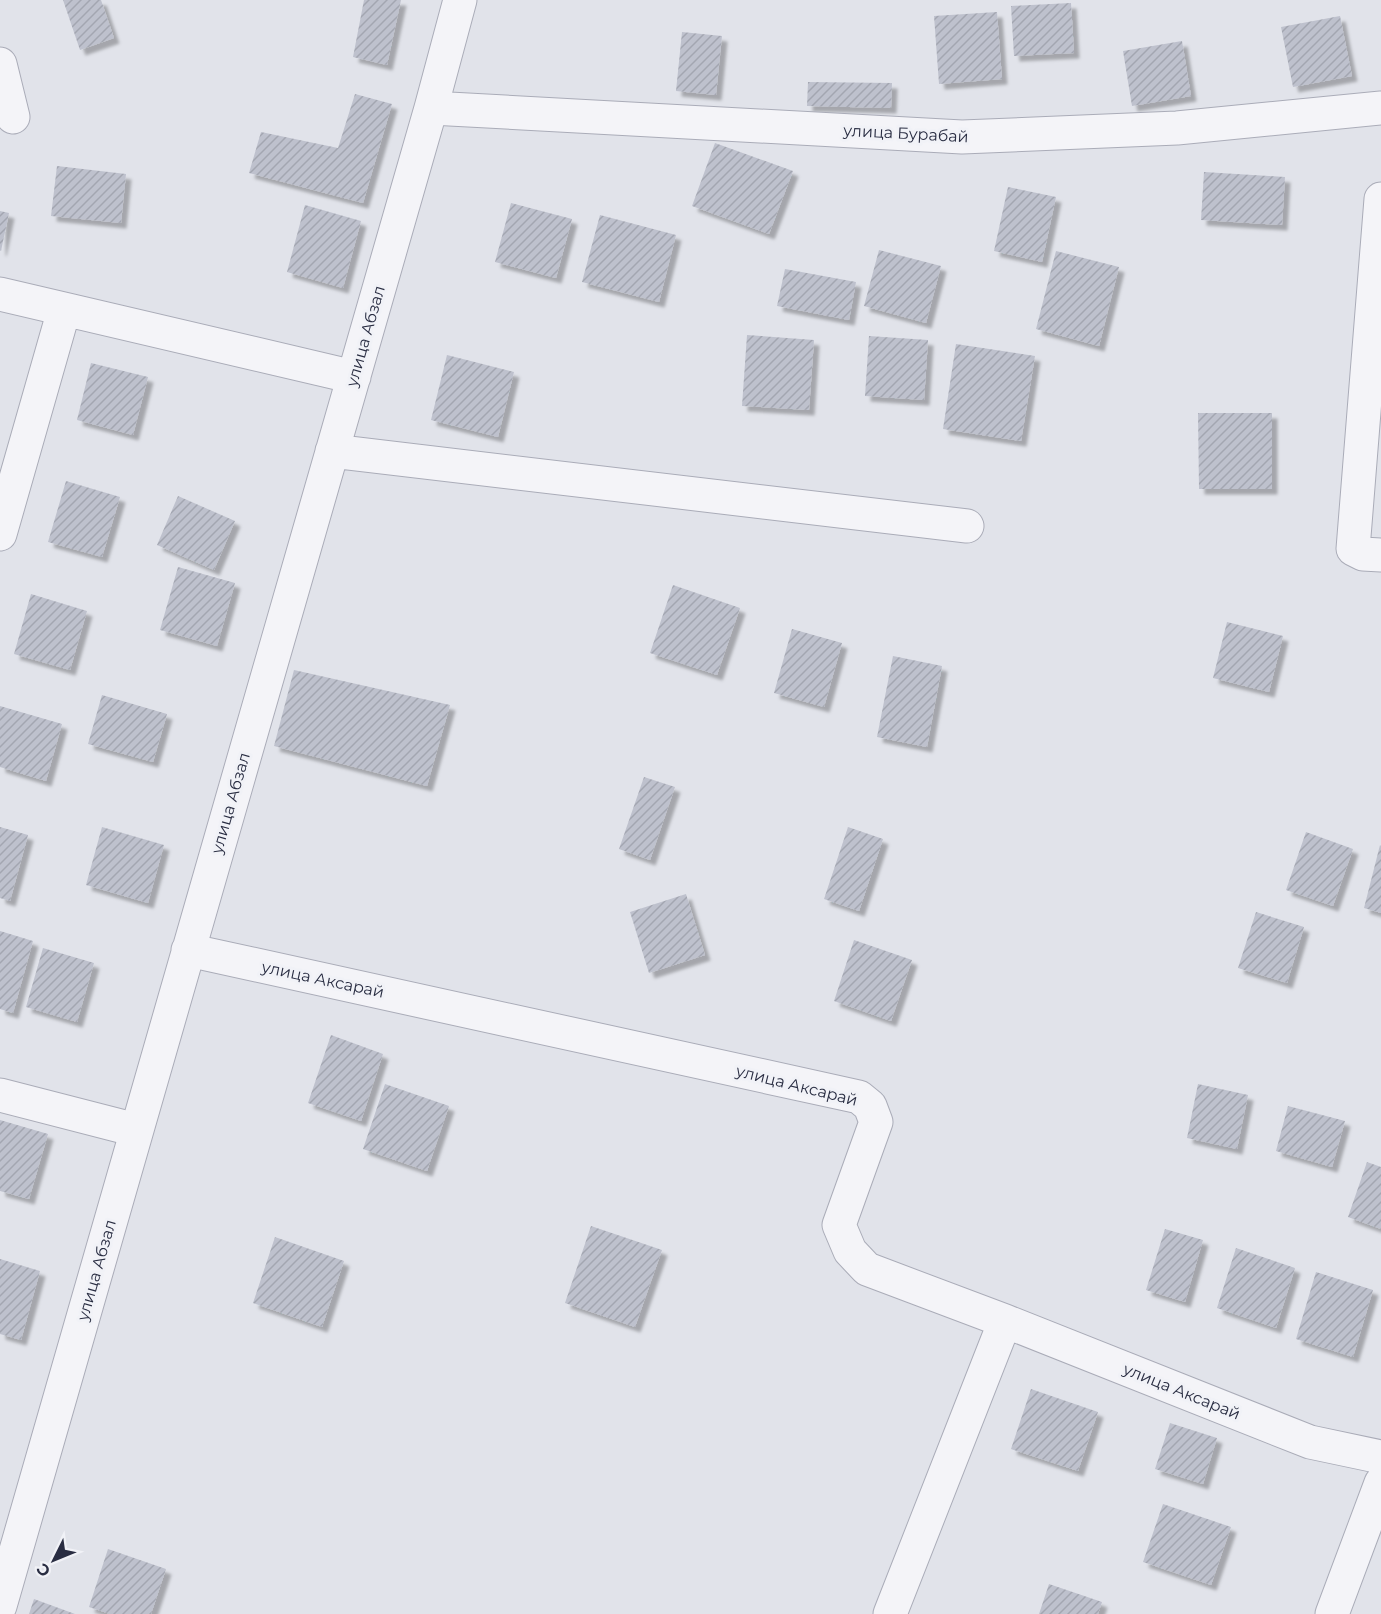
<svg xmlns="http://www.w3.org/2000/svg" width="1381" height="1614" font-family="Montserrat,sans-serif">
  <defs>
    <pattern id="building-hatch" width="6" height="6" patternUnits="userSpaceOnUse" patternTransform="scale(1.5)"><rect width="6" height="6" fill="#bec1cd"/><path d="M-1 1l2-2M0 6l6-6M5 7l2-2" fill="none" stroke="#a3a6b1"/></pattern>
    <filter id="shadow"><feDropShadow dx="5.5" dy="5.5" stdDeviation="1.5" flood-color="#0004"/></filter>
  </defs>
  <rect width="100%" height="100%" fill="#e1e3ea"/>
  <!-- building -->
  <path fill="url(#building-hatch)" filter="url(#shadow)" d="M63 0H101L114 38 80 50Z
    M364 0H401L387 65 353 57Z
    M1071 3 1074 53 1014 56 1011 6Z
    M997 12 1002 79 939 84 934 16Z
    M1340 16 1352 76 1293 87 1281 27Z
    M682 32 722 36 716 95 676 91Z
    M1182 41 1191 96 1132 106 1123 51Z
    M808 82 892 83 891 108 807 106Z
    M355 94 392 104 363 203 249 173 261 132 338 148Z
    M715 143 793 171 769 234 692 206Z
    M57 166 126 174 121 223 51 216Z
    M1204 172 1285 177 1282 225 1201 220Z
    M1008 187 1056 197 1042 262 994 251Z
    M511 203 572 219 556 278 495 262Z
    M305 205 361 221 343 288 287 272Z
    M0 211 9 213 1 251 0 250Z
    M600 215 676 235 659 302 582 282Z
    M879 250 941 266 926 323 864 306Z
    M1056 251 1119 267 1099 346 1036 329Z
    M785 269 856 282 849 320 777 306Z
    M747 335 814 340 809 410 742 406Z
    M869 336 928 340 924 400 865 396Z
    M956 344 1035 356 1021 441 943 429Z
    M447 355 514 372 498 437 431 420Z
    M91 363 148 377 133 435 77 420Z
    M1198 413H1272V489H1199Z
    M66 481 120 497 102 557 48 542Z
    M178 496 235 521 214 570 157 545Z
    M178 567 235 583 217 646 160 630Z
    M673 585 740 608 717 675 650 653Z
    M31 594 87 611 70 670 14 654Z
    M1227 622 1283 636 1269 692 1213 678Z
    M792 629 842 643 824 707 774 693Z
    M893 656 942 666 927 747 877 737Z
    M294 670 450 705 427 786 274 746Z
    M102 695 167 714 153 762 88 744Z
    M0 706 62 724 46 781 0 767Z
    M644 777 675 787 650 860 619 849Z
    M0 827 28 835 10 901 0 898Z
    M102 827 164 845 148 903 86 885Z
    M848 827 883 839 859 911 824 899Z
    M1306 832 1353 849 1333 906 1286 890Z
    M1380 845 1381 846V913L1364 908Z
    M686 894 705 955 649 973 630 912Z
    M1256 912 1304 927 1287 983 1238 968Z
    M0 931 33 941 13 1013 0 1009Z
    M854 940 912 960 891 1021 834 1001Z
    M43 948 94 963 77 1022 26 1007Z
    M331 1035 383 1054 361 1121 308 1103Z
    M385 1084 449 1106 427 1171 363 1149Z
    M1198 1084 1248 1095 1237 1149 1187 1138Z
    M1288 1106 1345 1121 1332 1167 1276 1151Z
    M0 1120 48 1134 29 1199 0 1191Z
    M1367 1162 1381 1167V1229L1348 1217Z
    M591 1226 662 1250 635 1327 565 1303Z
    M1165 1229 1203 1240 1185 1302 1146 1290Z
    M275 1237 344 1261 322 1327 253 1303Z
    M1236 1248 1295 1268 1276 1328 1217 1308Z
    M0 1259 40 1271 21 1340 0 1334Z
    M1316 1272 1373 1290 1353 1357 1296 1339Z
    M1031 1389 1098 1412 1078 1471 1011 1449Z
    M1170 1423 1217 1438 1203 1484 1155 1469Z
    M1163 1504 1231 1527 1211 1585 1143 1562Z
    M108 1549 166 1569 151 1614H110L89 1607Z
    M1049 1584 1102 1602 1098 1614H1039Z
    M34 1599 75 1614H29Z"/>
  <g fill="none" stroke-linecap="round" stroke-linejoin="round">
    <!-- minor casing -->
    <g stroke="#aaacb8" stroke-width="35">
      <path id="minor" d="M0 64 13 117
        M431 108 962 137 1177 128 1381 108
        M1381 199 1353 549 1363 554 1381 555
        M0 294 354 377
        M332 451 967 526
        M0 534 64 310
        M188 950 859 1097 870 1106 876 1122 839 1225 850 1251 867 1269 1005 1321 1310 1442 1381 1457
        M0 1095 136 1130
        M0 1606 431 108 460 0
        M890 1614 1005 1321
        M1332 1614 1381 1483"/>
    </g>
    <!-- minor -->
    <use href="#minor" stroke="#f4f4f8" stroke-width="33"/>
  </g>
  <g text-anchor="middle" stroke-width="6" stroke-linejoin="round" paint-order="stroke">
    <!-- street labels -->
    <g font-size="16" fill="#292d42" stroke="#f1f2f7">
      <text transform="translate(906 133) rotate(3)" y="6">улица Бурабай</text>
      <text transform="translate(365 336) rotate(-74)" y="6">улица Абзал</text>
      <text transform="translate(230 803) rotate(-74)" y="6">улица Абзал</text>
      <text transform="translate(323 979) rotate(12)" y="6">улица Аксарай</text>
      <text transform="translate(797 1085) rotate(14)" y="6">улица Аксарай</text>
      <text transform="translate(96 1270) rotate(-74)" y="6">улица Абзал</text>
      <text transform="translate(1182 1391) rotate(22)" y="6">улица Аксарай</text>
    </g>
  </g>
  <!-- north arrow -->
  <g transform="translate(54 1560) rotate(227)" stroke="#f1f2f7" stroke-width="4.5" paint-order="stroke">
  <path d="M0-4.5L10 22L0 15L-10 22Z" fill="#292d42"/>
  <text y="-9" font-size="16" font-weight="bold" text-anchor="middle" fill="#292d42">С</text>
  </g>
</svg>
